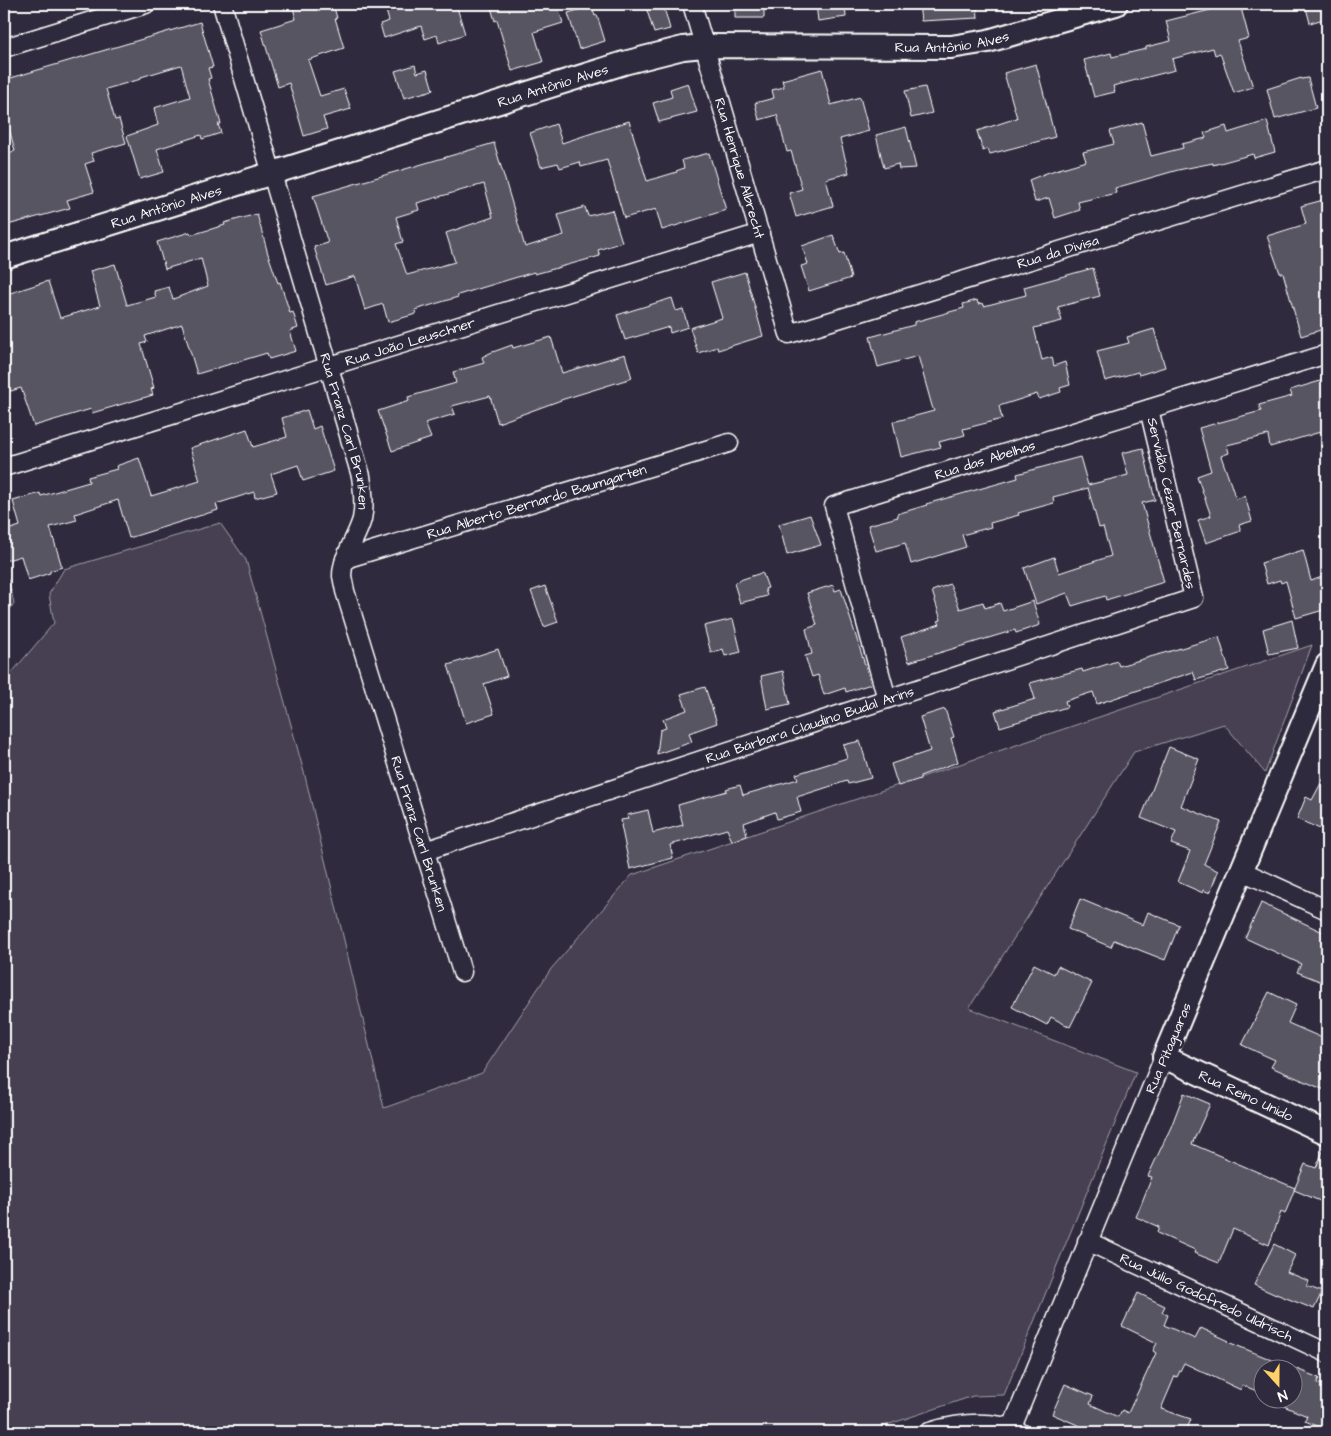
<svg xmlns="http://www.w3.org/2000/svg" width="1331" height="1436" font-family="'Architects Daughter',sans-serif">
  <rect width="100%" height="100%" fill="#2f2a3d"/>
  <filter id="ink" filterUnits="userSpaceOnUse"><feTurbulence type="fractalNoise" baseFrequency=".02" numOctaves="2"/><feDisplacementMap in="SourceGraphic" scale="10" xChannelSelector="R" yChannelSelector="G"/><feConvolveMatrix kernelMatrix="1 2 1 2 8 2 1 2 1" color-interpolation-filters="sRGB"/></filter>
  <g filter="url(#ink)">
    <!-- green -->
    <path fill="#464152" stroke="#a2a0a8" d="M220 523 246 560 305 776 384 1108 482 1073 551 969 632 875 1312 645 1265 773 1224 724 1134 752 969 1008 1136 1072 1004 1395 973 1396 866 1432H4V682L54 623 49 594 64 569Z
      M8 579 14 603 4 619V581Z"/>
    <!-- building -->
    <path fill="#595564" stroke="#fff" fill-rule="evenodd" d="M292 4H333L337 18H335L344 48 308 60 320 96 344 89 351 109 323 117 327 129 304 136 289 83 278 87 261 30 296 19Z
      M384 4H456L465 34 439 43 437 35 425 39 421 26 384 38 380 24 389 21Z
      M490 4H557L563 23 534 32 543 62 512 71 497 20 495 21Z
      M645 4H663L670 29 654 33Z
      M735 4H764V18H735Z
      M816 4H845L846 17 818 21Z
      M919 4H977L978 18 921 21Z
      M1234 4H1240L1249 38 1238 41 1253 87 1234 93 1220 53 1215 55 1213 48 1172 59 1175 70 1113 86 1115 92 1094 97 1084 60 1111 53 1112 57 1146 49V47L1171 41 1166 21Z
      M1305 4H1327V18L1310 23Z
      M592 6 595 16 597 15 605 41 579 49 568 13Z
      M200 22 213 67 208 68 211 78 208 79 221 124H218L221 133 202 139 201 135 157 149 164 172 140 179 127 136 158 125 154 108 190 97 181 65 141 77V79L106 89 115 120 119 119 126 143 91 153 94 161 85 164 94 192 67 200 70 208 4 226V154L15 151 4 109V80Z
      M1036 64 1055 137 990 154 988 149 983 151 977 131 1017 118 1004 73Z
      M415 65 417 73 427 70 433 90 404 98 395 71Z
      M822 69 831 105 860 97 869 131 840 139 849 173 826 179 833 206 796 217 789 193 802 189 791 151 787 152 777 115 759 120 755 103 774 98 772 90 784 87 782 80Z
      M1301 78V79L1308 78 1316 108 1275 119 1267 89Z
      M688 83 697 112 659 122 653 103 672 97 670 89Z
      M925 87 932 113 911 118 905 91Z
      M629 121 647 181 677 172 676 171 684 168 682 160 709 153 726 210 662 230 656 209 624 218 607 160 581 167 580 162 560 168 558 163 541 167 530 133 556 124 562 143Z
      M1267 121 1275 152 1254 158 1253 154 1213 165V163L1178 170 1115 188 1116 193 1078 202 1080 210 1055 218 1049 198 1035 202 1029 180 1049 172 1086 161 1083 152 1114 144 1110 131 1142 122 1151 156 1183 148 1182 144 1206 138 1204 133 1226 126 1228 133Z
      M906 127 916 168 899 169 898 164 884 168 876 135Z
      M494 143 525 247 564 235 558 215 585 207 588 216 612 210 622 242 598 250 600 256 535 274 534 272 458 295V297L415 310 416 314 388 322 383 304 365 310 355 276 326 285 314 247 328 243 313 196ZM484 184 493 217 446 233 455 262 407 275 396 244 403 242 396 217 419 210 417 203Z
      M1327 199V328L1301 336 1283 273H1280L1267 236 1306 224 1301 206Z
      M257 214 268 254 278 283 280 282 290 313 293 312 298 328 290 331 296 351 269 359 267 353 197 374 182 324 145 336 147 342 141 344 154 388 151 389 153 395 92 413 91 409 34 426 21 388 4 393V295L48 281 60 318 100 306 90 271 115 264 127 305 156 297 154 291 169 287 173 299 208 286 201 258 165 269 157 242 190 232 191 235 225 225 224 223Z
      M833 235 840 254 844 253 851 278 809 291 801 266 808 264 802 246Z
      M1093 268 1100 296 1058 307 1062 321 1034 328 1042 360 1052 357 1054 366 1065 362 1070 385 1060 388 1061 392 1039 399 1037 394 999 406 1002 419 963 429 965 435 939 442 941 447 901 457 893 422 934 411 932 406 918 356 878 367 870 337 914 325V322L964 308 963 304 977 300 978 304 983 303 984 306 1026 295 1024 287Z
      M745 272 763 336 718 350 717 347 698 353 690 328 722 318 711 282Z
      M672 298 676 311 683 309 688 327 670 333 669 327 625 340 617 315Z
      M1154 329 1165 367 1139 375 1138 372 1105 381 1097 351 1129 343 1127 337Z
      M551 337 562 373 625 354 632 378 564 399 498 423 490 396 452 406 455 414 425 423 431 438 392 451 378 411 409 401 408 397 456 383 453 372 484 363 482 357 490 353 512 345 513 348Z
      M1327 379V430L1270 447 1268 435 1227 445 1229 453 1221 456 1236 499 1245 496 1252 521 1239 525 1241 531 1206 543 1198 520 1211 516 1197 476 1211 471 1199 428 1261 411 1259 405 1292 396 1290 390Z
      M307 410 313 429 320 426 334 471 303 481 298 465 271 474 277 492 255 498 254 492 216 504 218 510 129 538 118 500 75 514 77 520 50 527 62 567 50 571V573L28 580 21 556 4 561V531L20 526 13 501 40 493 41 496 89 482 88 477 117 469 116 466 139 458 151 496 200 481 190 448 247 429 253 447 287 437 282 418Z
      M1143 448 1155 500 1142 503 1164 582 1106 600 1105 596 1072 606 1067 593 1036 604 1024 568 1054 557 1059 573 1111 556 1103 527 1099 528 1088 488 1053 497 1054 503 1018 513 1019 515 990 523 991 527 962 535 966 547 911 564 905 543 876 551 868 525 898 517 897 514 927 505 926 504 1018 478 1017 474 1080 457 1088 485 1128 475 1122 453Z
      M810 515 821 545 787 555 779 524Z
      M1303 550 1311 581 1322 577 1327 594V609L1296 618 1286 581 1281 583 1280 580 1267 584 1261 563Z
      M761 573 763 574 768 588 765 589 767 596 740 603 734 583 740 581V580Z
      M950 584 960 609 983 602 985 608 1000 603 1003 611 1033 601 1040 625 1016 633 1015 630 909 662 901 637 940 624 938 621 941 620 932 591Z
      M833 585 835 591 841 589 871 684 846 692 845 688 824 695 818 675 812 677 805 656 812 654 806 629 817 625 807 593Z
      M545 586 558 622 544 627 531 591Z
      M733 619 741 652 725 656 723 649 711 653 704 626Z
      M1292 620 1298 648 1269 654 1263 629Z
      M1219 637 1229 670 1196 680 1193 672 1097 704 1093 692 1065 701 1067 707 1000 727 995 711 1035 699 1030 683 1082 669 1083 672 1117 661 1119 666Z
      M498 649 507 676 484 684 494 714 466 723 448 665Z
      M783 671 790 704 767 709 761 676Z
      M705 687 717 723 689 733 692 742 657 754 660 730 666 728 663 719 687 710 681 694Z
      M945 709 954 737 951 738 958 762 920 776V779L898 786 891 764 930 751 920 717Z
      M860 741 871 778 848 784 847 781 797 797 801 812 777 819 775 812 744 823 747 836 732 841 727 829 670 845 673 858 630 869 621 825H622L621 820 628 819 627 815 648 810 653 833 683 825 678 805 727 791 726 789 740 785 743 795 798 779 796 774 847 758 843 745Z
      M1169 747 1199 759 1181 806 1221 822 1204 864 1218 871 1210 893 1203 890V893L1178 882 1190 851 1171 844 1176 832 1141 818Z
      M1327 772V832L1297 819 1306 797 1312 800Z
      M1080 899 1143 925 1148 912 1179 925 1165 960 1114 940 1111 947 1068 929Z
      M1261 903 1327 934V984L1297 972 1301 964 1245 938Z
      M1034 964 1054 974 1058 966 1092 983 1070 1027 1051 1017 1047 1025 1012 1007Z
      M1269 992 1296 1005 1288 1023 1327 1040V1091L1271 1067 1275 1060 1242 1045Z
      M1184 1093 1210 1104 1192 1144 1295 1188 1285 1214 1281 1212 1269 1245 1233 1229 1219 1263 1194 1253 1195 1250 1157 1233 1159 1227 1136 1217 1152 1177 1148 1176 1171 1127Z
      M1325 1146H1327V1204L1294 1190 1305 1164 1316 1168Z
      M1274 1244 1295 1255 1287 1272 1309 1281 1307 1286 1322 1292 1314 1309 1276 1294V1295L1254 1285Z
      M1138 1293 1165 1306 1162 1312 1168 1315 1164 1325 1195 1339 1201 1328 1229 1341 1228 1342 1292 1368H1264V1394L1242 1385 1241 1390 1184 1363 1177 1377 1175 1376 1161 1409 1191 1419 1186 1432H1094L1052 1414 1065 1384 1093 1396 1090 1404 1118 1417 1122 1410 1128 1413 1156 1353 1153 1351 1157 1343 1122 1326Z
      M1294 1368 1319 1378 1317 1383 1327 1387V1430L1305 1421 1307 1416 1265 1398H1294Z"/>
    <g fill="none" stroke-linecap="round" stroke-linejoin="round">
      <!-- minor casing -->
      <g stroke="#fff" stroke-width="21">
        <g id="minor">
          <path id="s1" d="M222 4 361 476C363 490 365 505 362 519 357 538 342 556 342 576 343 581 344 586 345 591L462 972"/>
          <path id="s2" d="M692 4 789 334 1327 169"/>
          <path d="M4 48 146 4"/>
          <path id="s3" d="M4 467 760 233"/>
          <path id="s4" d="M345 559 729 443"/>
          <path id="s5" d="M887 699 834 506 1327 354"/>
          <path id="s6" d="M425 851 1194 598 1149 409"/>
          <path d="M1242 871 1327 910"/>
          <path id="s7" d="M1087 1241 1327 1353"/>
          <path d="M929 1432C959 1423 991 1419 1020 1432"/>
          <path d="M1010 1432 1164 1057"/>
        </g>
      </g>
      <!-- tertiary casing -->
      <g stroke="#fff" stroke-width="26">
        <g id="tertiary">
          <path id="s8" d="M4 257 624 63 683 48 704 46 951 47 988 41 1116 4"/>
          <path id="s9" d="M1327 665 1164 1057 1327 1133"/>
        </g>
      </g>
      <!-- minor -->
      <use href="#minor" stroke="#2f2a3d" stroke-width="18"/>
      <!-- tertiary -->
      <use href="#tertiary" stroke="#2f2a3d" stroke-width="22"/>
    </g>
  </g>
  <g text-anchor="middle" stroke-width="5" stroke-linejoin="round" paint-order="stroke">
    <!-- street labels -->
    <g font-size="14" fill="#fff" stroke="#2f2a3d">
      <text dy="5" stroke="none"><textPath href="#s8" startOffset="980">Rua Antônio Alves</textPath></text>
      <text dy="5" stroke="none"><textPath href="#s8" startOffset="575">Rua Antônio Alves</textPath></text>
      <text dy="5" stroke="none"><textPath href="#s2" startOffset="171">Rua Henrique Albrecht</textPath></text>
      <text dy="5" stroke="none"><textPath href="#s8" startOffset="170">Rua Antônio Alves</textPath></text>
      <text dy="5" stroke="none"><textPath href="#s2" startOffset="625">Rua da Divisa</textPath></text>
      <text dy="5" stroke="none"><textPath href="#s3" startOffset="425">Rua João Leuschner</textPath></text>
      <text dy="5" stroke="none"><textPath href="#s1" startOffset="445">Rua Franz Carl Brunken</textPath></text>
      <text dy="5" stroke="none"><textPath href="#s5" startOffset="358">Rua das Abelhas</textPath></text>
      <text dy="5" stroke="none"><textPath href="#s4" startOffset="200">Rua Alberto Bernardo Baumgarten</textPath></text>
      <text transform="translate(1172 503) rotate(77)" y="5">Servidão Cézar Bernardes</text>
      <text dy="5" stroke="none"><textPath href="#s6" startOffset="405">Rua Bárbara Claudino Budal Arins</textPath></text>
      <text dy="5" stroke="none"><textPath href="#s1" startOffset="865">Rua Franz Carl Brunken</textPath></text>
      <text transform="translate(1168 1048) rotate(-67)" y="5">Rua Pitaguaras</text>
      <text dy="5" stroke="none"><textPath href="#s9" startOffset="515">Rua Reino Unido</textPath></text>
      <text dy="5" stroke="none"><textPath href="#s7" startOffset="132">Rua Júlio Godofredo Uldrisch</textPath></text>
    </g>
  </g>
  <!-- margin -->
  <rect width="1331" height="1436" fill="none" stroke="#2f2a3d" stroke-width="20"/>
  <rect x="10" y="10" width="1311" height="1416" fill="none" stroke="#fff" stroke-width="2" filter="url(#ink)"/>
  <!-- north arrow -->
  <g transform="translate(1278 1384) rotate(159)"><circle r="24" fill="#2f2a3d" stroke="#827f8b"/>
  <path d="M0-4L9 19L0 12L-9 19Z" fill="#ffd166"/>
  <text y="-8" font-size="14" font-weight="bold" text-anchor="middle" fill="#ffffff">N</text>
  </g>
</svg>
